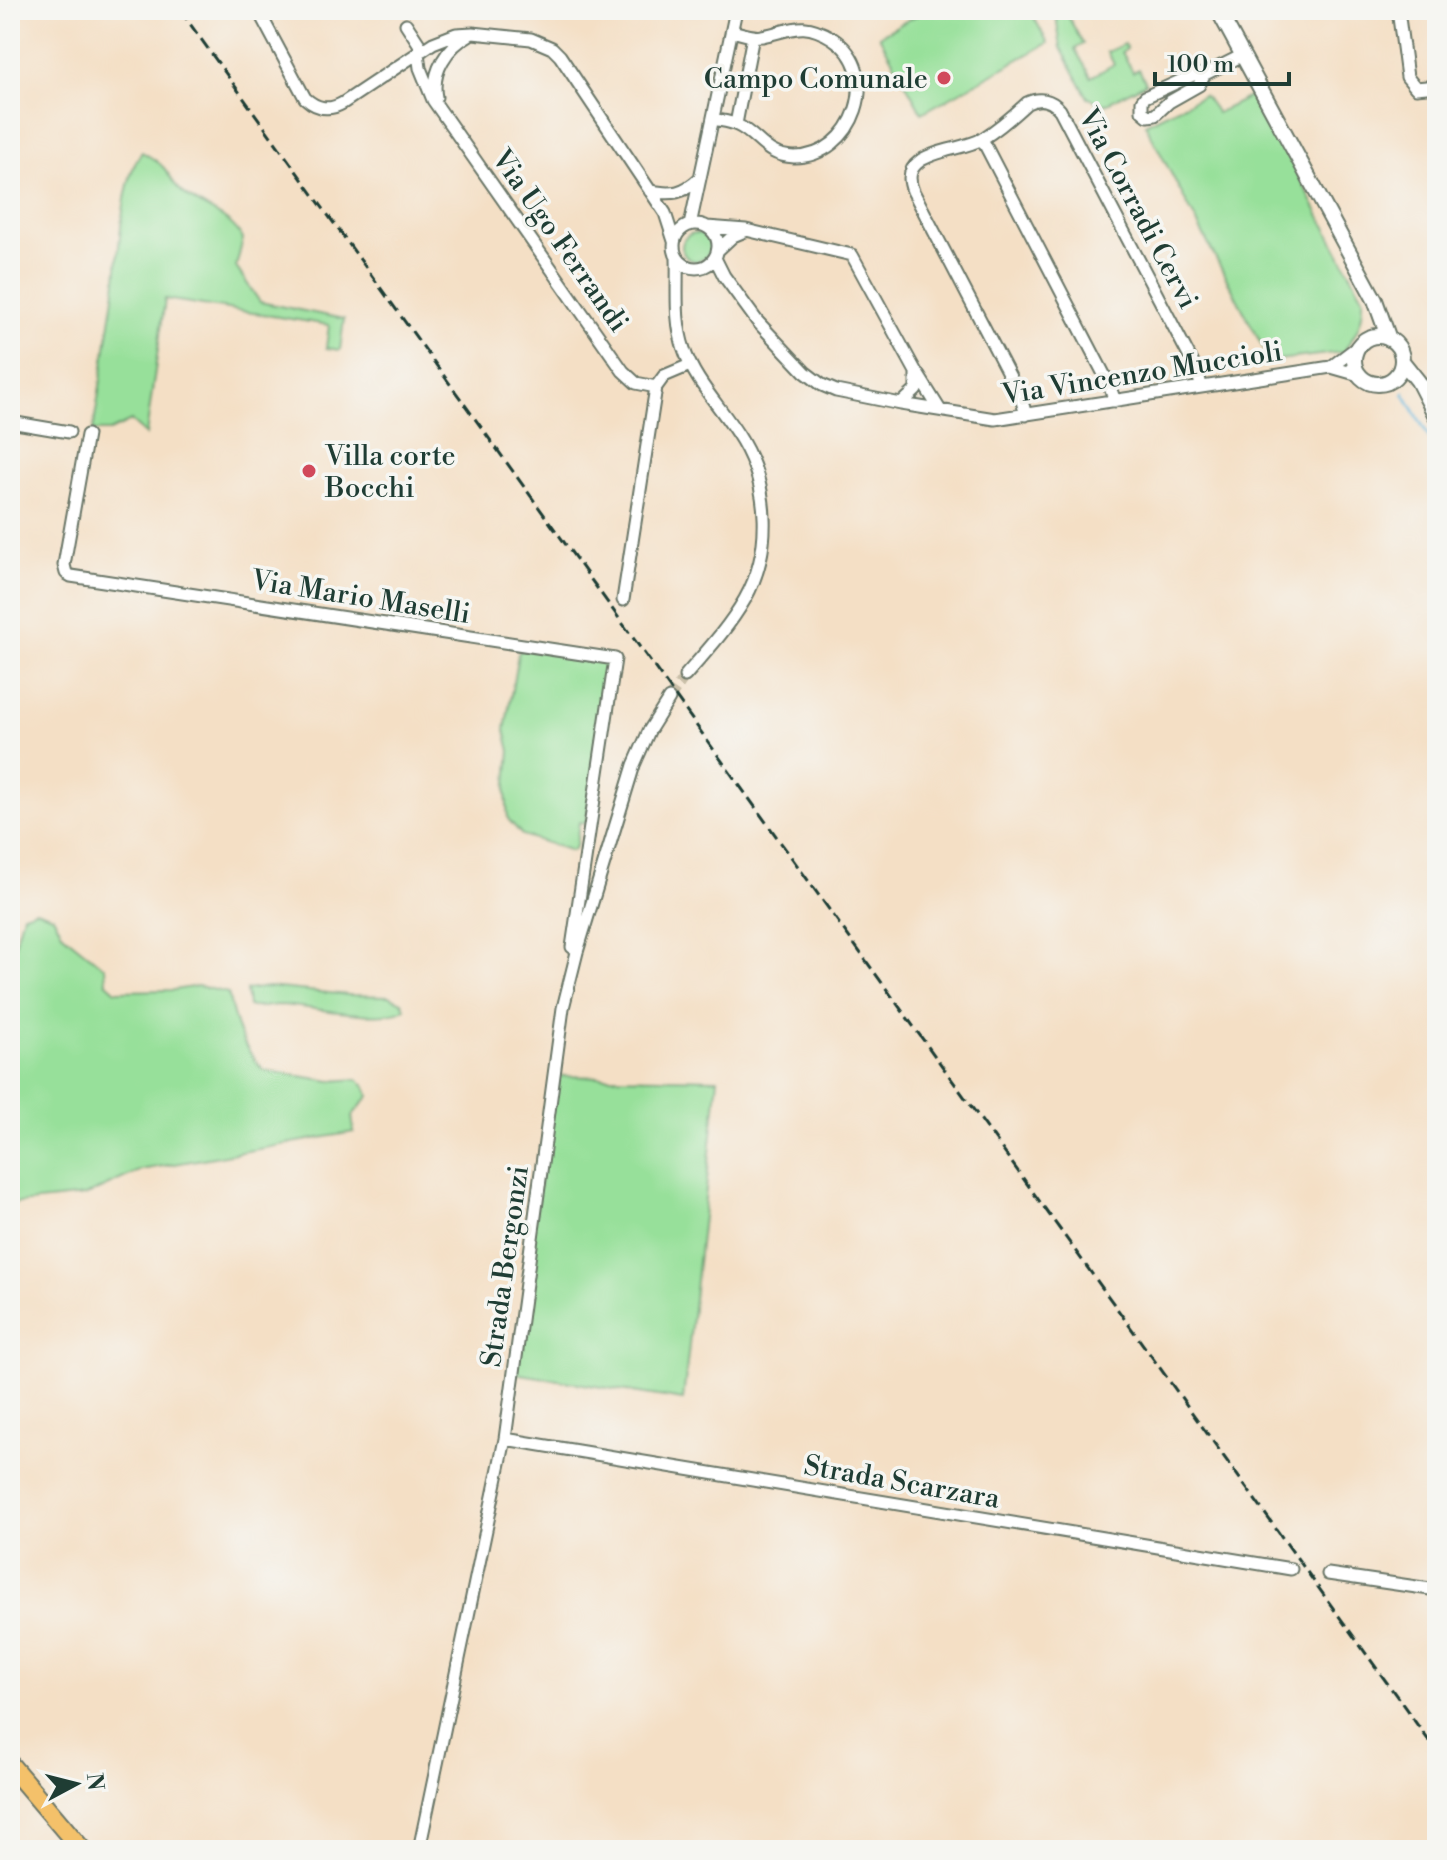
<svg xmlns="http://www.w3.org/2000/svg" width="1447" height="1860" font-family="'Libre Bodoni',serif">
  <rect width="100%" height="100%" fill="#f6f6f2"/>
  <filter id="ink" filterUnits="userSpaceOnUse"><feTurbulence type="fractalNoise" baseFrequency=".0125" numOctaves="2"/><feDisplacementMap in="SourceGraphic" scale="16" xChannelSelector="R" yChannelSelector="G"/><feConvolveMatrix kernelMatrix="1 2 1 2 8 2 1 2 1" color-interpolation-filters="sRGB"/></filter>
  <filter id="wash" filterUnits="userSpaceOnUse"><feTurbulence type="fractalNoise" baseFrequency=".006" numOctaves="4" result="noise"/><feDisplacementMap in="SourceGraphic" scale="32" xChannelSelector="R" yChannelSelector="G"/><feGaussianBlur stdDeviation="1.8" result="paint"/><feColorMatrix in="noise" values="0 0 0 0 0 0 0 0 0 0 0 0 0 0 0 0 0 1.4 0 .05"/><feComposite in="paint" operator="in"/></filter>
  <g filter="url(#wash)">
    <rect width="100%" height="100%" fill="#f4dfc5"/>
    <!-- green -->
    <path fill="#97e09a" stroke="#5b8e67" stroke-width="2" d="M926 10H1030L1048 43 922 113 879 36Z
      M1055 10H1078L1068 16 1083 44 1075 49 1091 77 1114 64 1107 52 1124 44 1127 48 1122 52 1133 72 1139 69 1146 83 1106 104 1088 98 1061 48Z
      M1255 94 1363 297C1364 320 1357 334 1343 352L1270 361 1145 124 1204 95 1217 113Z
      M142 152C149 156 158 161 163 167 169 173 172 182 178 188 197 209 229 212 243 239L236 267 260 302 344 319 340 350 326 348 329 325 165 299 146 435 131 421 110 431H93C100 384 108 337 115 290 119 255 121 177 142 152Z
      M682 247a14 14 0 1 1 28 0a14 14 0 1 1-28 0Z
      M522 648 611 662 586 823 579 822 576 846 572 851 522 835 508 819 506 793 510 751 505 730 518 654Z
      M36 910 53 916 63 934 105 968 106 982 116 991 174 990 198 986 228 993C235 1027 241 1044 263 1070L331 1081 357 1079 365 1086 369 1096 352 1116 354 1132 141 1170 85 1196 10 1204V963L23 914Z
      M268 987 349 995 389 996 402 1002 405 1008C386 1024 306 1006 280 1005 268 1005 260 1010 248 1006L246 990Z
      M554 1076 718 1079 683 1400 514 1373Z"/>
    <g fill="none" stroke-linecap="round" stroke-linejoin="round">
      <!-- stream -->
      <path stroke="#5cb2d8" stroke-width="3" d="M1404 393 1437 451"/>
    </g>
  </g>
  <g filter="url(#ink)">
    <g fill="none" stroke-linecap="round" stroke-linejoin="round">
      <!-- minor-tunnel -->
      <path stroke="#c9bfa8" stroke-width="11" stroke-dasharray="11 5.5" stroke-linecap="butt" d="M669 699 685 676"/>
      <!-- minor casing -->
      <g stroke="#6a7667" stroke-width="15">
        <path id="minor" d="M258 10 305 98C317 109 329 111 343 103L433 43 456 34 473 33 531 39 552 48 560 56 665 213 674 241
          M1398 10 1407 77 1416 88 1437 86
          M406 24 423 50
          M418 53 420 68 433 100 623 371 636 383 656 387
          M1205 74 1199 85 1169 102 1155 115 1148 116 1142 111V101L1145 97 1193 75 1205 74 1241 56
          M436 97C431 72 447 47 469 35
          M713 119C720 121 729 121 737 125 759 135 764 156 794 157 854 157 885 72 832 38 801 19 791 31 762 36 752 38 741 33 732 31
          M736 124 753 36
          M982 139 1108 382 1115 401
          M650 191C672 195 683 194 700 178
          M674 246a22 22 0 1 1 44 0a22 22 0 1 1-44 0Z
          M690 225 736 10
          M707 227 746 230 852 255 916 372V390L901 404
          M717 251 733 236 745 231
          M677 258C678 289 674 320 684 349 695 383 724 410 742 441 770 489 772 551 745 599 729 627 706 652 685 676
          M715 258 724 276 757 321 805 372 822 385 836 391 901 404 995 419 1331 367
          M1356 348 1331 367 1359 375
          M917 373 940 410
          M1026 415 1021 398 913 191C896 150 958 153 982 139 998 129 1013 116 1027 103 1039 97 1051 99 1060 110L1198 373 1201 386
          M10 422 69 432
          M87 435 64 565 66 573 71 576 615 659 572 947
          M623 600 656 387 664 376 690 365
          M505 1439 1291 1569
          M1328 1574 1437 1590
          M419 1850 505 1439 563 1008 577 952 634 765 649 731 669 699"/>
      </g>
      <!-- tertiary casing -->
      <g stroke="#6a7667" stroke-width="18">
        <path id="tertiary" d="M1218 10 1375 300 1389 339
          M1354 360a24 24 0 1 1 48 0a24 24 0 1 1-48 0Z
          M1402 361 1418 381 1437 418"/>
      </g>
      <!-- primary casing -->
      <g stroke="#6a7667" stroke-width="22">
        <path id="primary" d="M10 1765 82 1850"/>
      </g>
      <!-- minor -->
      <use href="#minor" stroke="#fff" stroke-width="11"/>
      <!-- tertiary -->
      <use href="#tertiary" stroke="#fff" stroke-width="14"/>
      <!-- primary -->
      <use href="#primary" stroke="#f4c16a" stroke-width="18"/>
      <!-- rail -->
      <path stroke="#1f3d34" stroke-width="3" stroke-dasharray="12 6" stroke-linecap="butt" d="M180 10 1437 1752"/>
    </g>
  </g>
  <!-- markers -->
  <g fill="#d1495b" stroke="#f6f6f2" stroke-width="3">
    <circle cx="944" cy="78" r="8"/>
    <circle cx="309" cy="471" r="8"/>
  </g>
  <g text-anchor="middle" stroke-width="7" stroke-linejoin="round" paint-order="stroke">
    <!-- poi labels -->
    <g font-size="28" fill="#1f3d34" stroke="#f6f6f2" text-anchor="end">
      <text x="928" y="88">Campo Comunale</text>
      <text x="325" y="465" text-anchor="start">Villa corte<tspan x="325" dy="32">Bocchi</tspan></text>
    </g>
    <!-- street labels -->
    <g font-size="28" fill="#1f3d34" stroke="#f6f6f2">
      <text transform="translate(1139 208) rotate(62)" y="10">Via Corradi Cervi</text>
      <text transform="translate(561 240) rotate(55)" y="10">Via Ugo Ferrandi</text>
      <text transform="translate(1142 372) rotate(-9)" y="10">Via Vincenzo Muccioli</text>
      <text transform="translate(361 596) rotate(9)" y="10">Via Mario Maselli</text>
      <text transform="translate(504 1266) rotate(-82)" y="10">Strada Bergonzi</text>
      <text transform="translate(902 1481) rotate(10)" y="10">Strada Scarzara</text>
    </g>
  </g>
  <!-- margin -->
  <rect width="1447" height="1860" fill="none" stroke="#f6f6f2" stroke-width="40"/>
  <!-- north arrow -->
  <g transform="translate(76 1784) rotate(83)" stroke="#f6f6f2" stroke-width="6" paint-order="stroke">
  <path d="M0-6L14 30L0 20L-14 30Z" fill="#1f3d34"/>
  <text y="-12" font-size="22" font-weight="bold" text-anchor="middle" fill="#1f3d34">N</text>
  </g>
  <!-- scale -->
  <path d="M1155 72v12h134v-12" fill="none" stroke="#1f3d34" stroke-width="4"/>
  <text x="1167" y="72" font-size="24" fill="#1f3d34" stroke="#f6f6f2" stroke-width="6" paint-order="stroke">100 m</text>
</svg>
